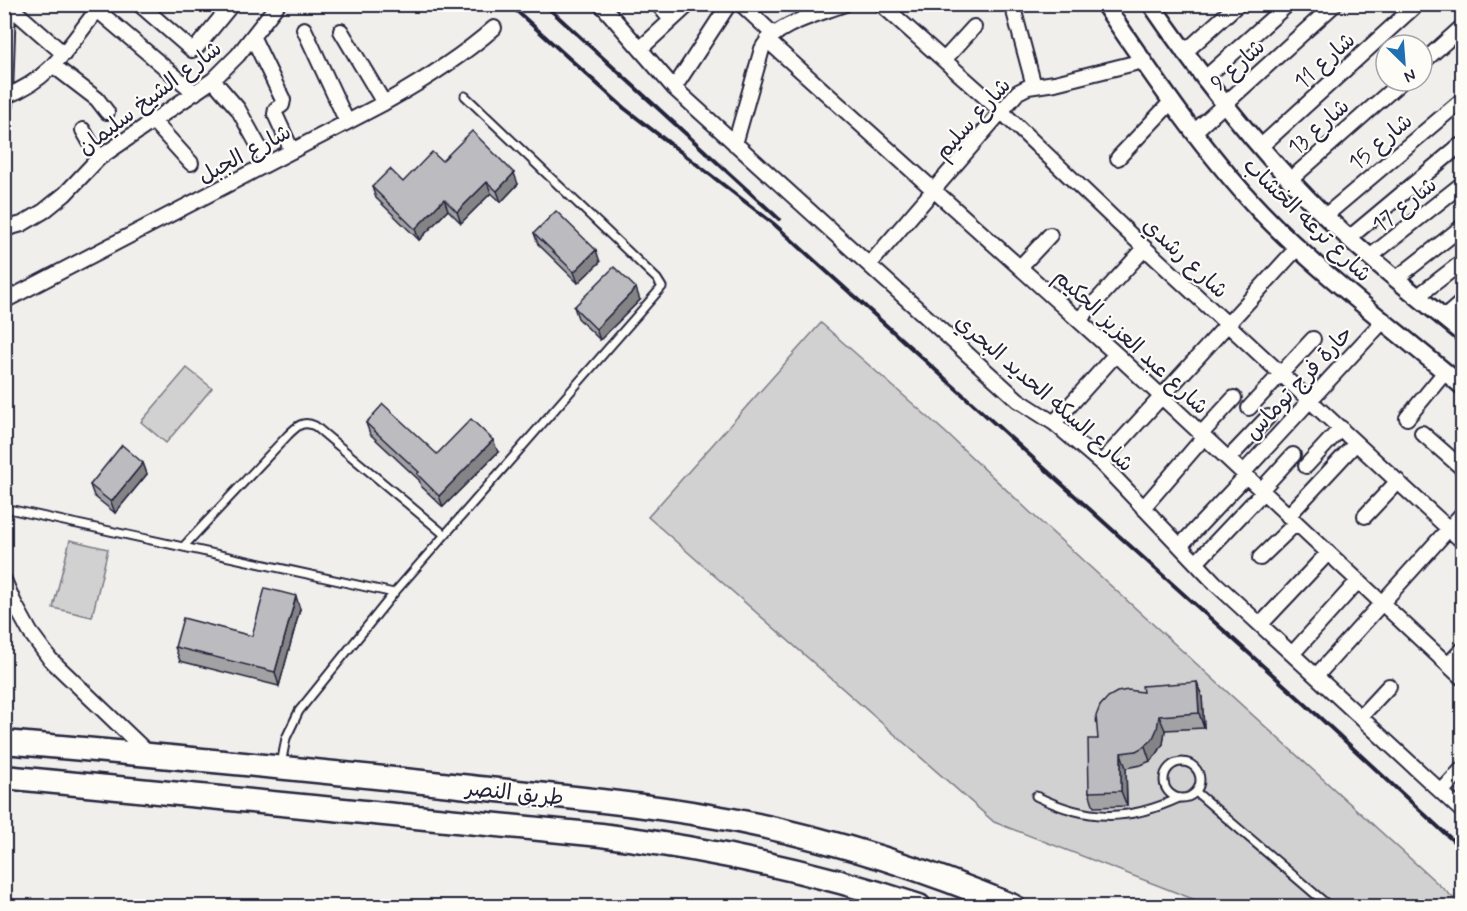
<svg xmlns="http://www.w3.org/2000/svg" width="1467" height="911" font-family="Mynerve,'Playpen Sans Arabic',sans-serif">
  <rect width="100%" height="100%" fill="#f0efec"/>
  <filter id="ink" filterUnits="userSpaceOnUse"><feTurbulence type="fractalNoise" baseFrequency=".0167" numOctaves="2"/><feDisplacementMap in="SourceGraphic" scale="12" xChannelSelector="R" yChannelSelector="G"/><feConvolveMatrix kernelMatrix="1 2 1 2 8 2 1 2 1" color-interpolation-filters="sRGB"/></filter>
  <g filter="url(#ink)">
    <!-- green -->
    <path fill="#d2d1d1" stroke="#7a7a86" stroke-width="1.5" d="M821 323 945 432 1032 514 1459 903 1456 906H1211L994 822 648 517Z
      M187 368 212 388 166 443 141 422Z
      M70 540 108 549 92 617 53 608Z"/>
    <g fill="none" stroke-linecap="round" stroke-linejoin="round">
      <!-- service casing -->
      <g stroke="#22223b" stroke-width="11">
        <path id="service" d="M4 508 394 593
          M183 547 288 435C297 426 303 420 315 426L445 535
          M1164 780a18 18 0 1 1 36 0a18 18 0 1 1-36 0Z
          M281 765 286 738 299 711 394 593 662 287 657 279 465 96
          M1196 792 1329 906
          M1036 796C1087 821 1127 822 1179 798"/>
      </g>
      <!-- minor casing -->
      <g stroke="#22223b" stroke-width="18">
        <path id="minor" d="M90 4 195 93
          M139 4 192 50 196 48 232 4
          M601 4 674 88 1018 400 1054 423 1101 463 1215 583 1462 811
          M658 4 671 20
          M741 4 773 34
          M881 4 1002 112 1135 239 1462 541
          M1012 4 1034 86
          M4 9 8 5 64 54
          M304 29 347 122
          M341 31 384 103
          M253 38 283 100 282 105 276 109 275 114 292 151
          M767 40 1116 354 1462 678
          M640 49 689 4
          M1184 53 1238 4
          M944 60 974 27
          M1422 63 1462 27
          M54 66 97 99 107 112
          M1204 79 1288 4
          M213 80 238 109 268 163
          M674 88 729 4
          M6 96C50 80 69 46 97 10
          M154 122 191 163
          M4 124 8 4
          M83 130 99 158
          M1194 132 1335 4
          M735 144 762 49C774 24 820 14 845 4
          M1260 147 1417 4
          M1118 158 1172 101
          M1290 180 1402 81
          M1325 216 1462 100
          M4 229 22 224 44 211 65 194 99 158 213 80 238 55 278 4
          M1349 238 1459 146
          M1371 256 1462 184
          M869 265 1018 92 1028 87 1055 83 1143 61
          M1020 267 1050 235
          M1397 278 1462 227
          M1418 296 1462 262
          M4 301 384 103C423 81 460 58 494 28
          M1444 318 1462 302
          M1079 320 1145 248
          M1249 408 1313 339
          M1407 418 1445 372
          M1054 423 1116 354
          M1422 433 1462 468
          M1201 434 1234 398
          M1228 459 1268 417
          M1101 463 1298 247
          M1306 466 1341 428
          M1243 473 1384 320
          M1261 490 1293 455
          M1143 508 1204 437
          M1288 516 1356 443
          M1365 516 1398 481
          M1180 546 1246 476
          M1260 558 1296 523
          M1196 563 1263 492
          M4 580 14 603 30 632 50 659 150 755
          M1261 624 1328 553
          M1293 653 1358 581
          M1448 665 1462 650
          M1317 675 1462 514
          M1361 716 1389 686
          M1442 791 1462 769"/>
      </g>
      <!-- tertiary casing -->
      <g stroke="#22223b" stroke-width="21">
        <path id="tertiary" d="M1104 4C1153 76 1201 148 1260 211 1321 275 1395 329 1462 386
          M1151 4C1203 80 1259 151 1324 215 1367 257 1416 295 1462 333"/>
      </g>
      <!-- trunk casing -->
      <g stroke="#22223b" stroke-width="27">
        <path id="trunk" d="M4 742C154 755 302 769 451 785 532 794 612 800 692 813 803 830 910 863 1013 906
          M4 777 601 835C709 849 815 871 919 906"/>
      </g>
      <!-- service -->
      <use href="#service" stroke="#fdfcf7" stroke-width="7"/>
      <!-- minor -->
      <use href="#minor" stroke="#fdfcf7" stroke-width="14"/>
      <!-- tertiary -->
      <use href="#tertiary" stroke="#fdfcf7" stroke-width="16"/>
      <!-- trunk -->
      <use href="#trunk" stroke="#fdfcf7" stroke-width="22"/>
      <!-- rail -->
      <path stroke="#22223b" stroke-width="4" d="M509 4 624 108 774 224 1304 703 1462 849
        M544 4 779 219"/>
    </g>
    <!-- wall -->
    <path fill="#a2a2a5" stroke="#22223b" stroke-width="1.5" d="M442 161 518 184 501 202 491 193 461 223 448 210 419 240 376 198 372 187 403 182Z
      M534 233 600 262 578 283 538 244Z
      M640 300 600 340 578 318 574 307Z
      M366 423 437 454 498 452 443 507 421 486 419 480 370 434Z
      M143 463 147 474 115 513 94 496 90 485Z
      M300 609 279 686 180 661 175 647 252 636Z
      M1197 682 1202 697 1204 728 1165 730 1163 744 1157 754 1150 761 1141 765 1126 768 1127 806 1094 807 1089 792 1098 739Z"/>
    <!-- shaded-wall -->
    <path fill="#848486" stroke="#22223b" stroke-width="1.5" d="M514 173 518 184 501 202 497 191Z
      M487 182 491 193 461 223 457 212Z
      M444 199 448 210 419 240 415 229Z
      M596 250 600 262 578 283 574 272Z
      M636 288 640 300 600 340 596 329Z
      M493 440 498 452 443 507 439 496Z
      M143 463 147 474 115 513 111 502Z
      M296 596 300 609 279 686 275 672Z
      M1197 682 1202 697 1204 728 1199 713Z
      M1159 716 1165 730 1163 744 1157 754 1150 761 1145 746Z
      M1121 753 1126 768 1127 806 1121 791Z"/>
    <!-- building -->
    <path fill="#bcbcc0" stroke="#22223b" stroke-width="1.5" d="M472 131 514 173 497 191 487 182 457 212 444 199 415 229 372 187 390 169 403 182 432 152 442 161Z
      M556 211 596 250 574 272 534 233Z
      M614 267 636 288 596 329 574 307Z
      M383 404 437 454 471 419 493 440 439 496 417 474 419 472 366 423Z
      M122 445 143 463 111 502 90 485Z
      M265 588 296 596 275 672 175 647 183 618 252 636Z
      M1197 682 1199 713 1159 716 1157 729 1152 740 1145 746 1136 751 1121 753V791L1089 792 1088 739H1098L1096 716 1100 706 1108 697 1117 692 1128 690 1143 692 1142 686Z"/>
  </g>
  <g text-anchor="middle" stroke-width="4.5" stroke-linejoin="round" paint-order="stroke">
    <!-- street labels -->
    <g font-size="22" fill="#22223b" stroke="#fdfcf7">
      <text transform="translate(1324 60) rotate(-42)" y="8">شارع 11</text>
      <text transform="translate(1237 64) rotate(-42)" y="8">شارع 9</text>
      <text transform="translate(149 97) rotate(-37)" y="8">شارع الشيخ سليمان</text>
      <text transform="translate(972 118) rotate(-48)" y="8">شارع سليم</text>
      <text transform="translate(1318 126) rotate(-41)" y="8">شارع 13</text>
      <text transform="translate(1380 141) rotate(-40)" y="8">شارع 15</text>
      <text transform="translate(244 153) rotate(-28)" y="8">شارع الجبل</text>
      <text transform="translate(1404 204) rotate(-38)" y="8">شارع 17</text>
      <text transform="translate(1308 219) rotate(44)" y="8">شارع ترعه الخشاب</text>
      <text transform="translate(1186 257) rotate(43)" y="8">شارع رشدي</text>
      <text transform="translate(1132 341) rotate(43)" y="8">شارع عبد العزيز الحكيم</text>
      <text transform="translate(1298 382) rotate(-47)" y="8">حارة فرج توماس</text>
      <text transform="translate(1045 392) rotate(41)" y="8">شارع السكه الحديد البحري</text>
      <text transform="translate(515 792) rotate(6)" y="8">طريق النصر</text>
    </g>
  </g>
  <!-- margin -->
  <rect width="1467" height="911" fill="none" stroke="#fdfcf7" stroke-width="24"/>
  <rect x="12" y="12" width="1443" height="887" fill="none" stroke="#22223b" stroke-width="2" filter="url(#ink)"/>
  <!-- north arrow -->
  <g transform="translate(1404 63) rotate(155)"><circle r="28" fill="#fdfcf7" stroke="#a5a5ac" stroke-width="1.5"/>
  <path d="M0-4.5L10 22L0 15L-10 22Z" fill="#1f6fb2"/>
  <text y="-9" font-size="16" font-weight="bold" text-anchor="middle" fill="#22223b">N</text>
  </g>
</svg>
